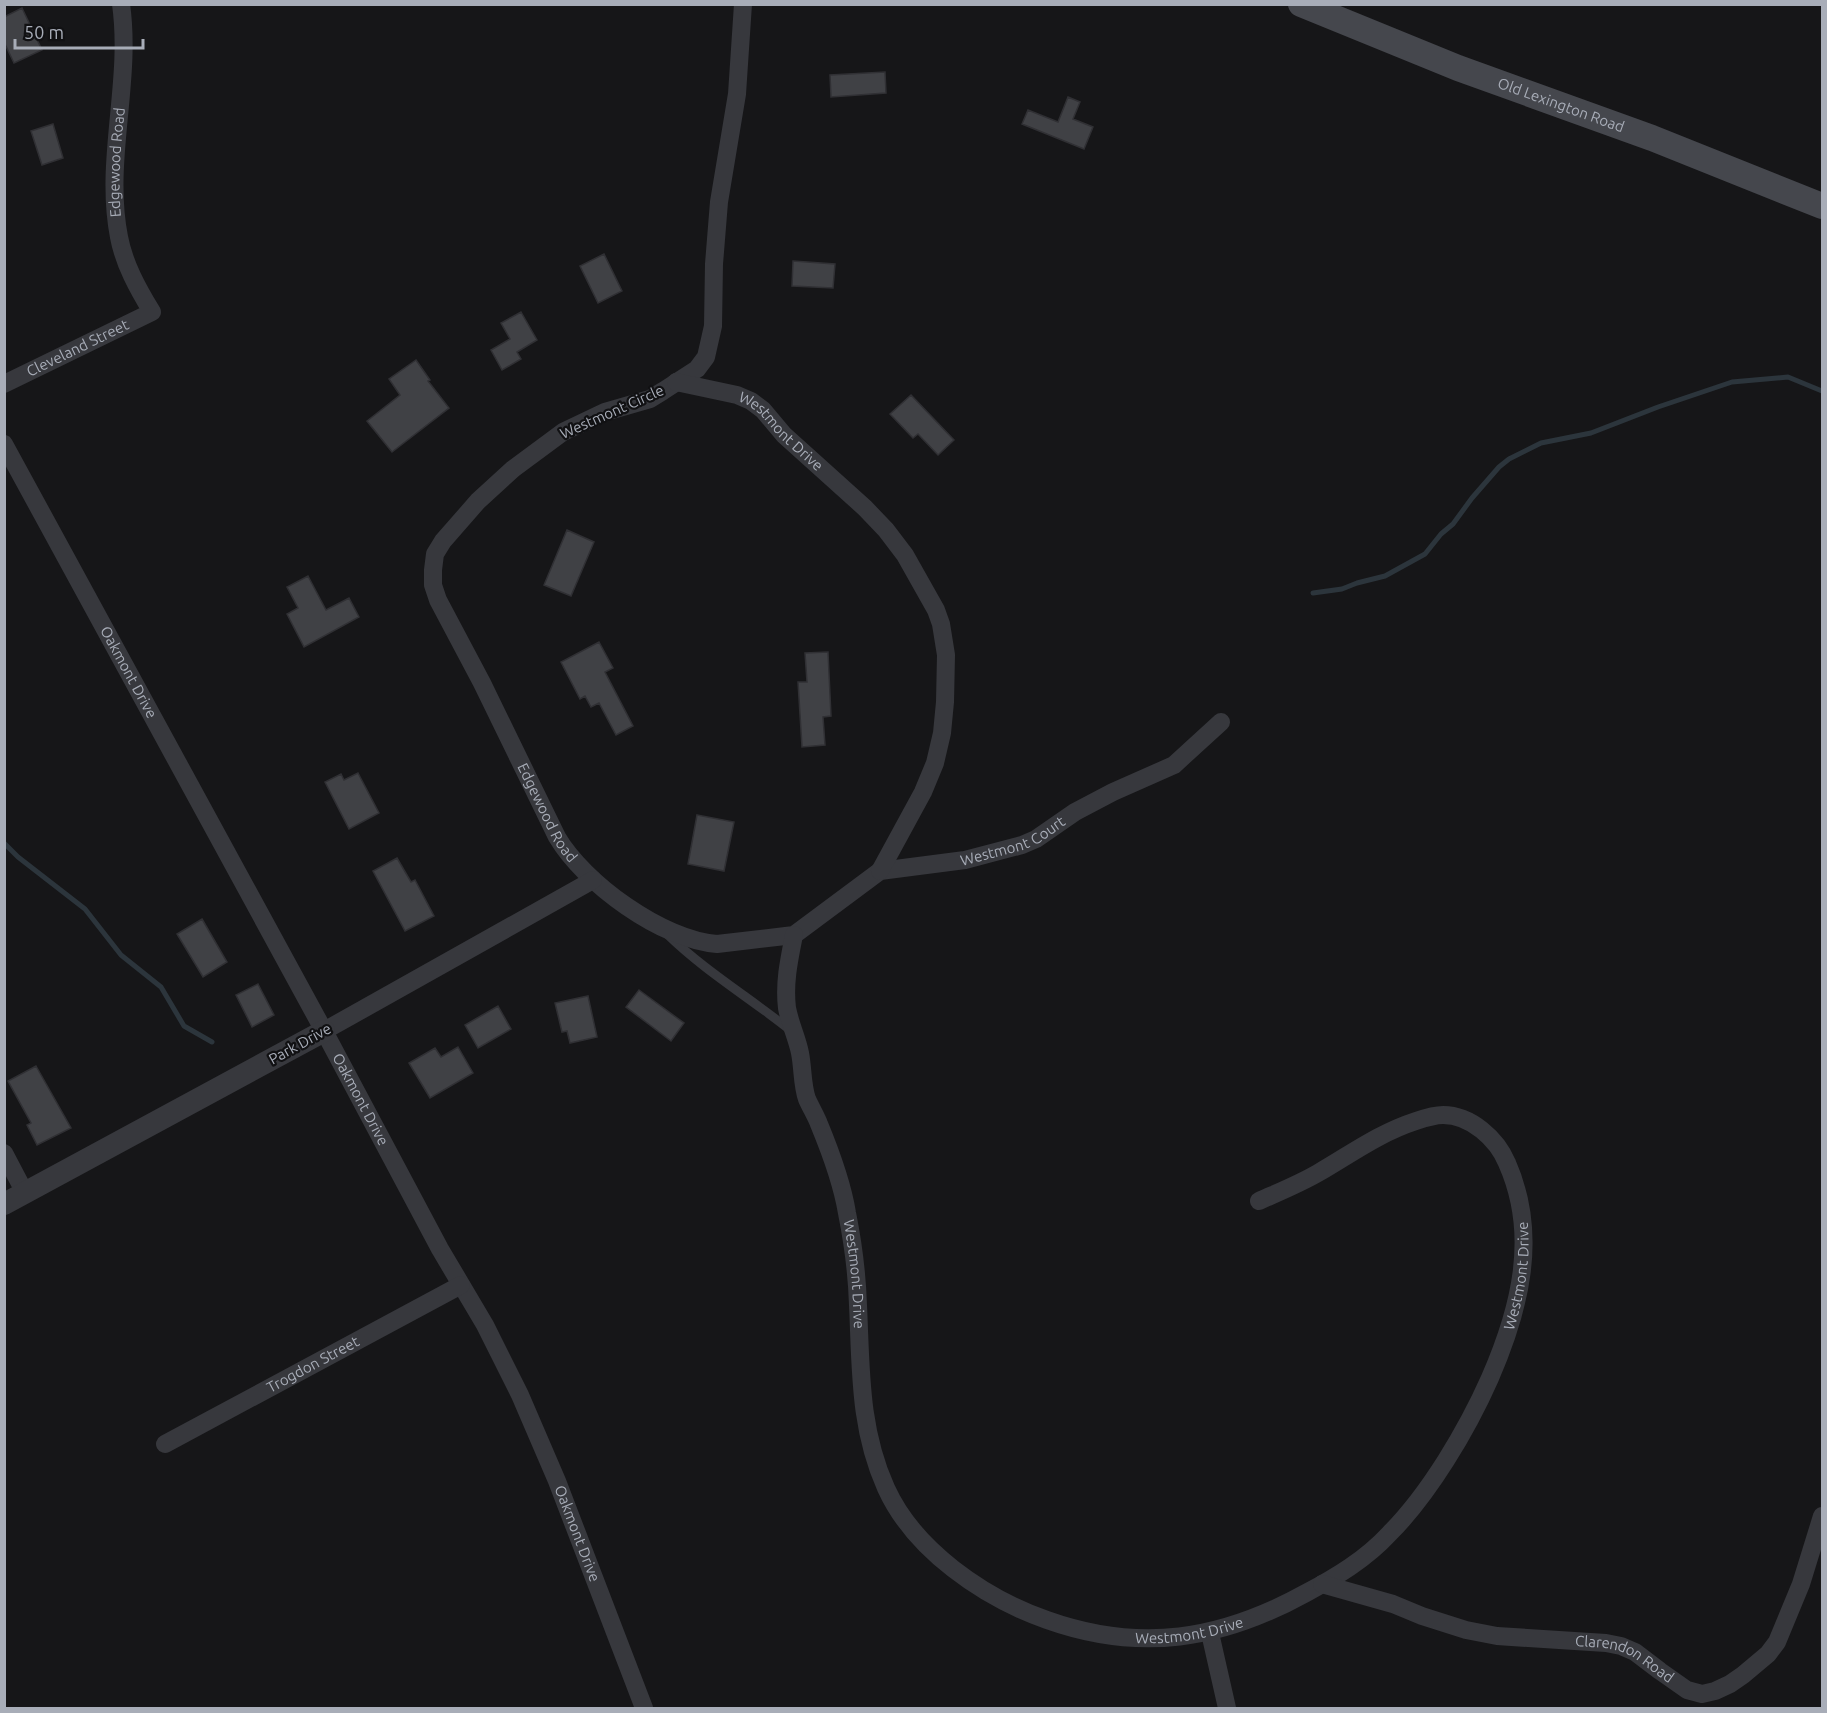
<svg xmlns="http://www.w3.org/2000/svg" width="1827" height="1713" font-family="Ubuntu,sans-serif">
  <rect width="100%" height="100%" fill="#161618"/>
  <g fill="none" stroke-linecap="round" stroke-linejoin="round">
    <!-- stream -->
    <path stroke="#2c353c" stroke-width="5" d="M1313 593 1342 589 1357 583 1385 576 1425 554 1441 534 1453 524 1472 498 1499 467 1509 459 1541 443 1591 433 1658 407 1732 382 1788 377 1822 391
      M4 843 18 857 85 909 121 955 161 987 184 1026 212 1042"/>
  </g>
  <!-- building -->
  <path fill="#404145" stroke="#303034" stroke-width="1.5" d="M22 8 42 50 14 63 4 42V17Z
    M885 72 886 93 831 97 830 75Z
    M1068 97 1080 102 1073 119 1093 127 1084 149 1022 124 1028 110 1058 122Z
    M53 124 63 158 42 165 31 131Z
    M604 254 622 291 598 303 580 266Z
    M793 261 835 264 833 288 792 286Z
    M521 312 537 340 517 352 521 359 502 370 491 350 510 339 501 323Z
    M416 360 430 380 428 381 449 408 392 452 367 421 400 395 389 379Z
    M911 395 954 440 938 455 918 434 913 438 890 414Z
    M567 530 594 542 571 596 544 585Z
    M308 576 326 610 349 598 359 617 304 647 287 614 298 608 287 587Z
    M599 642 613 668 605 672 633 726 616 735 599 703 591 707 585 696 580 699 561 662Z
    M828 652 831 716 823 717 825 745 802 747 798 682H807L805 653Z
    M358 773 379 813 349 829 325 782 341 774 344 780Z
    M697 815 734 822 724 871 688 864Z
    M397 858 411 882 415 880 434 916 405 931 373 871Z
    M202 919 227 962 203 977 177 934Z
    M258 984 274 1015 252 1027 236 995Z
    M639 990 684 1023 671 1041 626 1007Z
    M588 996 597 1037 570 1043 567 1031 562 1032 555 1003Z
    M498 1006 511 1029 478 1048 465 1025Z
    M458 1047 473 1073 430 1098 409 1063 435 1048 441 1057Z
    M36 1066 71 1128 37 1145 27 1125 31 1123 8 1081Z"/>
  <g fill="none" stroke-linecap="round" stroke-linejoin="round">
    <!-- service -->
    <path stroke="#37383d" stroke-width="9" d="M668 935C705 971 750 998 790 1030"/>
    <!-- minor -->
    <g stroke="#37383d" stroke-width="18">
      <path id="s1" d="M743 4 737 94 719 202 714 264 713 326 706 357 697 369 663 391 650 399 605 412 563 432 513 469 478 501 443 541 435 554 433 570V585L438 600 482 683 557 837C584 883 662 940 717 944L794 935 880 871 965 860 1022 845 1036 839 1075 812 1113 792 1174 765 1221 722"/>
      <path id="s2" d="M676 382 737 395 751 401 763 410 784 435 865 508 886 530 905 555 936 610 941 624 946 655 945 702 942 733 935 763 923 792 880 871"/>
      <path id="s3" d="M4 384 152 312C138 289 124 264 119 237 104 160 132 82 121 4"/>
      <path id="s4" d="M4 444 324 1031 440 1249 485 1325 520 1395 557 1481 644 1708"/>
      <path id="s5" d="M794 935C789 960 784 983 787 1008 790 1024 797 1038 800 1053 803 1068 802 1085 807 1099 811 1108 816 1116 819 1124 831 1153 842 1182 847 1213 853 1243 857 1274 858 1305 861 1369 859 1428 886 1488 914 1550 984 1598 1047 1620 1140 1653 1221 1640 1306 1593 1336 1577 1366 1559 1389 1534 1429 1494 1467 1430 1490 1378 1520 1309 1539 1235 1507 1163 1497 1139 1471 1115 1443 1115 1434 1115 1425 1118 1416 1121 1379 1133 1351 1154 1318 1173 1299 1184 1279 1192 1259 1201"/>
      <path d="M324 1031 593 880"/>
      <path d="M4 1153 25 1193"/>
      <path id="s6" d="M165 1444 461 1285"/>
      <path id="s7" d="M1322 1584 1393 1604 1422 1616 1466 1630 1497 1636 1606 1643 1621 1646 1635 1652 1660 1671 1687 1690 1702 1694 1715 1691 1730 1684 1743 1675 1768 1654 1777 1642 1801 1584 1822 1516"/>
      <path d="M1210 1633 1227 1708"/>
    </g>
    <!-- tertiary -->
    <path stroke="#37383d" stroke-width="22" d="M4 1204 324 1031"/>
    <!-- secondary -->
    <path stroke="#45474d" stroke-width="26" id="s8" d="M1301 4 1458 68 1652 138 1822 206"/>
  </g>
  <g text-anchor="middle" stroke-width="4.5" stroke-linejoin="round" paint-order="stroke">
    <!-- street labels -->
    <g font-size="15" fill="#a8adb8" stroke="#111113">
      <text dy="5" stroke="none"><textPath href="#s8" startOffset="279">Old Lexington Road</textPath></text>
      <text dy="5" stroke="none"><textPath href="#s3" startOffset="322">Edgewood Road</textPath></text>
      <text dy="5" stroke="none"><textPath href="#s3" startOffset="82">Cleveland Street</textPath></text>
      <text transform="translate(612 412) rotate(-24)" y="5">Westmont Circle</text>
      <text dy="5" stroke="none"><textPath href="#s2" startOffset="120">Westmont Drive</textPath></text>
      <text dy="5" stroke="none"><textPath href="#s4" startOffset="260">Oakmont Drive</textPath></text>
      <text dy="5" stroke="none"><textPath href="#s1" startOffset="984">Edgewood Road</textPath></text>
      <text dy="5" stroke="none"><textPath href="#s1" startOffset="1530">Westmont Court</textPath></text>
      <text transform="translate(300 1044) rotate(-29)" y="5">Park Drive</text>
      <text dy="5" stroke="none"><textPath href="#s4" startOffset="746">Oakmont Drive</textPath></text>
      <text dy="5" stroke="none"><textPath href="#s5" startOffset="350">Westmont Drive</textPath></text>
      <text dy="5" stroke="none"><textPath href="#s5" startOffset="1446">Westmont Drive</textPath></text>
      <text dy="5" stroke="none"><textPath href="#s6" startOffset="168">Trogdon Street</textPath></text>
      <text dy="5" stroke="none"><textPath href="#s4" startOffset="1232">Oakmont Drive</textPath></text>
      <text dy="5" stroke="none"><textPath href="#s5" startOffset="926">Westmont Drive</textPath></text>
      <text dy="5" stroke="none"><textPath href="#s7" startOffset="315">Clarendon Road</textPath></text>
    </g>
  </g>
  <!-- border -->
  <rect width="1827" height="1713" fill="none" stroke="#a8adb8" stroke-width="12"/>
  <!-- scale -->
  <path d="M15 39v9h128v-9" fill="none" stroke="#a8adb8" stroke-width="3"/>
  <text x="24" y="39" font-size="18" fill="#a8adb8" stroke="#111113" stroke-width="4.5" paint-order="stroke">50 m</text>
</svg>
